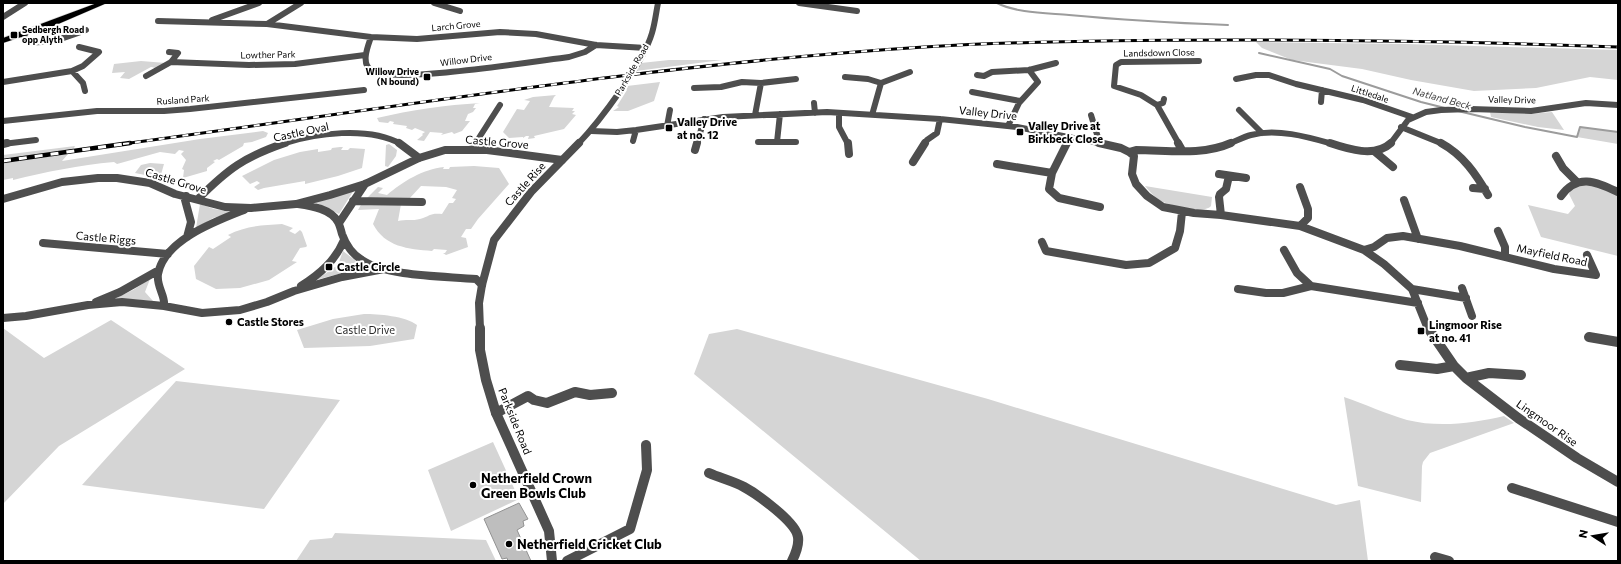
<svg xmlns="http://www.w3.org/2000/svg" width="1621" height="564" font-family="Commissioner,sans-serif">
  <rect width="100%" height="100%" fill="#fff"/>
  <!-- green -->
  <path fill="#d5d5d5" d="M1256 42 1406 44 1618 50V80L1590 77 1536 88 1474 91 1411 80 1362 69 1292 60 1262 48Z
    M669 60H722L636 71 641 63Z
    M141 61 166 63 156 68 151 67 129 79 120 78 125 72 112 73 114 64Z
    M660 82 654 101 628 111H613L619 107 617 106 627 90 625 89 627 86Z
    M556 95 554 97 549 107 574 108 572 111H575L572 114 576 115 564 129 534 136 535 138 528 139 529 136H526L523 138V137L509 138 503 132 517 109 524 110 530 101 524 100 533 97Z
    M480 103 475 104 473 108H476L473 112 468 114 465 121H470L462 131 454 134 452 132 441 135 443 133 430 132 424 141 417 140 423 135 422 134 425 132 415 128 412 130 406 128 407 126 393 124 394 122 390 121 388 123 379 122 377 118C411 110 446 105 480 103Z
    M1490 112 1529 114 1552 112 1564 130 1538 127 1491 117Z
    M1580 127 1618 132V144L1577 137Z
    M263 131 268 133 266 137 252 142 244 143 243 146 219 160 217 159 213 161 215 162 207 168V171L183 178 184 170 182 169 186 160 181 154 184 151 179 150 175 154 160 152 117 164 114 162C79 165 46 172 13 180V178L3 180V163L68 154 62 161 200 139Z
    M389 144 397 150 396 156 388 167 385 166 386 145Z
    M75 146 73 150 3 160V155Z
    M340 147H343L341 150H348L350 148 365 149 362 168 338 176 305 184V181L264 188 258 190 254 187 260 183 257 181 250 184 242 176 274 160 300 152 318 149V152L331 150 332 148Z
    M150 163 164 164 160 178 135 173 141 165Z
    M474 166 499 168 509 184 478 219 471 229H466L461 237 466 238 468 247 446 255 443 253H445L447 250 434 249 432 251C408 249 385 247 373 224L379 209 358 210 362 203 401 204 398 221C405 219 413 221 420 219 431 216 429 213 442 214L449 203H453L456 199 452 198 457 190 446 187 421 186 409 199 367 198 378 187 383 188 378 193 387 195C402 182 423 169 444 167L443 169H449L450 167Z
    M1587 181 1618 192V256L1541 237 1528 205 1568 214 1575 206 1569 194 1572 188Z
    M1145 186 1212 197 1211 206C1203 215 1168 205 1159 200 1154 196 1149 191 1145 186Z
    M354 190 339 214 315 202Z
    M200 204 214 209 233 212 213 218 196 228Z
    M282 224 293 228 289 231 295 234 300 230 302 232 307 246 306 247 300 248 292 261 297 262 269 280 240 288 216 289 196 279 194 266 209 247 213 249 231 237 228 235C245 226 263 225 282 224Z
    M343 251 364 267 316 280 338 265Z
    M150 279 145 292 153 301 129 299 112 300 133 290Z
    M364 314C378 314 406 316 417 325L414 339 370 346 304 348 297 330 333 319Z
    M111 320 185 369 59 446 3 504V328L44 358Z
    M737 329 988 399 1336 505 1360 500 1368 561H921L694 374 709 334Z
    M176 381 340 400 264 509 82 485Z
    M1344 397C1365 404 1386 414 1407 420 1440 428 1473 423 1504 416L1514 423 1430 453 1423 462 1422 466 1421 502 1358 486Z
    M493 442 519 499 451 531 428 470Z
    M335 533 486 540 496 561H296L310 540 332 538Z"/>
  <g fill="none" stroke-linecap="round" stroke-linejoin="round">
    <!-- stream -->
    <path stroke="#9c9c9c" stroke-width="2" d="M997 3C1016 13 1047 13 1069 15 1122 20 1175 23 1228 25
      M1259 53 1330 69 1342 76 1421 102 1445 108
      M1458 111 1525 127 1577 137 1580 127 1618 132"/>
  </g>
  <!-- building -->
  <path fill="#bebebe" stroke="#929292" d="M519 503 528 519 523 521 524 526 517 530 531 561H508L507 558 502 559 484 519Z"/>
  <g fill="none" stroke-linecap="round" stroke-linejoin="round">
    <!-- trunk casing -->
    <g stroke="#dbdbdb" stroke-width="1">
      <path id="trunk" d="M97 3H107L49 28 3 43V38Z"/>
    </g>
    <!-- minor-far2 -->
    <path stroke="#4e4e4e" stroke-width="6" d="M301 3 267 24 371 37 417 39 500 32 536 34 596 45 646 48
      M434 3 460 11
      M799 3 857 11
      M3 17 25 3
      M212 20 259 3
      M158 21 267 24
      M23 35 30 42C50 44 67 37 86 30
      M371 37C368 46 360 64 372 71 395 84 536 61 569 57L585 52 596 45
      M171 62 249 65 295 64 365 55
      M72 71 83 83 85 91
      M977 75 984 76 992 72 1029 70 1056 63
      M146 76 171 62 178 53 169 52
      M845 77 868 79 881 83
      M1236 79 1256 75H1269L1296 84 1363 100 1412 117
      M3 82 72 71 83 66 99 52 79 47
      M694 88 721 87 742 82 761 83 796 79
      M972 92 1020 101
      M1321 102 1322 90
      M814 103 815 113
      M1157 105 1163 103 1164 99
      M1239 110 1262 133
      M839 113V127L848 144
      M755 115 761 83
      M872 115 881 83 910 72
      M1091 115 1100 144
      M3 121 97 111H164L190 109 364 90
      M667 126 670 110
      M1008 126 1019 103 1038 82 1029 70
      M1401 127 1443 144
      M591 131 617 132 636 130 723 117 827 112 940 119 1017 127 1104 144
      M633 141 636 130
      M758 142H796
      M777 142 780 114
      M3 144 36 140
      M282 144C315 133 369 126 401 144
      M475 144 500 105
      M697 144 704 119
      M924 144 927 140 937 133 940 119
      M1066 144 1069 139
      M1179 144 1157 105 1141 95 1114 86 1116 65 1121 62 1199 61
      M1228 144C1236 141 1243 137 1251 135 1277 128 1308 137 1333 144
      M1390 144 1408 120 1426 112 1441 110 1471 109 1531 111 1586 103 1618 105"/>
    <!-- minor-far1 -->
    <path stroke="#4e4e4e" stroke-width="8" d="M399 143 419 158
      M848 143 849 154
      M1067 143 1052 173 1049 189 1059 198 1100 207
      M1099 143 1121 148 1129 152 1136 150C1167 150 1202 156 1231 143
      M1178 143 1182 150
      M1330 143C1348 149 1375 158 1391 143
      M1441 143C1463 155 1476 174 1488 195
      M3 144 7 143
      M472 149 476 143
      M695 150 697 143
      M1374 151 1393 167
      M1129 152 1134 156 1132 174 1136 184 1147 196 1163 207 1194 213 1221 215 1300 226 1364 250 1384 264 1412 289 1428 329
      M1556 156 1563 168 1576 181
      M913 162 925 143
      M997 164 1052 173
      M1219 174 1246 178
      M1300 187 1308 209V218L1300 226
      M1473 188 1485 189
      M186 196 185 200 191 222 187 237
      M1561 196C1578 173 1596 182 1618 192
      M3 199 62 182 98 178H117L150 183 175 194 225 207 251 208 296 204 330 195 365 184 419 158 445 150H487L562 160
      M198 199C228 169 244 157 285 143
      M1404 200 1418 239
      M353 201 422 202
      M298 204C312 206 331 209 338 222 340 226 341 230 342 234 346 245 352 254 362 260 388 277 445 276 476 279L482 285
      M1221 215 1219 197 1220 194 1226 189 1229 176
      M339 223 365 184
      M1498 231 1505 247V256
      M1042 242 1046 251 1126 265 1149 263 1175 248 1180 231 1182 212
      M43 243 168 254
      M1284 250 1297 273 1311 286
      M1364 250 1374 247 1387 238 1403 236 1460 246 1554 269 1596 275 1587 255
      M301 286C320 274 335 261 344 240
      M1462 288 1472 316
      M1238 289 1266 293H1283L1311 286 1418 303
      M1412 289 1466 298
      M96 302 120 292 159 270
      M164 306C166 297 156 286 158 274 164 240 216 221 244 210
      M3 318 26 316 88 305 122 302 164 306 202 313 240 310 267 302 294 291 342 277 384 269"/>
    <!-- minor -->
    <path stroke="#4e4e4e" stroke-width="10" d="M1428 328 1454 366 1466 378 1518 418 1577 458 1618 482
      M1589 337 1618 342
      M1400 365 1437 369 1454 366
      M1466 378 1489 373 1521 375
      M496 413 528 396 534 400 547 403 575 392 590 395 612 393
      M709 473C720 478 733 481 744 487 757 494 796 522 798 537 799 544 795 555 792 561
      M1512 488 1618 522
      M1435 557 1449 561
      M567 561 630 529 647 470 646 445"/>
    <!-- tertiary-far2 -->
    <path stroke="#4e4e4e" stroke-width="6" d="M578 144C600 121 643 64 652 33 655 23 656 13 658 3"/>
    <!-- tertiary-far1 -->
    <path stroke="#4e4e4e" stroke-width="8" d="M480 329 479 303 482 285 494 240 531 192 579 143"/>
    <!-- tertiary -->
    <path stroke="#4e4e4e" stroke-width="10" d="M480 328V350L486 380 496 413 549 531 552 561"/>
    <!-- trunk -->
    <use href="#trunk" fill="#000" fill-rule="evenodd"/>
    <!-- rail-far1 casing -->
    <g stroke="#000" stroke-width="3">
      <path id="rail-far1" d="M123 144C389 108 656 64 924 47 1024 41 1125 40 1226 40 1357 40 1487 42 1618 47"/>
    </g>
    <!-- rail casing -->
    <g stroke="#000" stroke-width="4.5">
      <path id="rail" d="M3 161 130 143"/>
    </g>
    <!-- rail-far1 -->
    <use href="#rail-far1" stroke="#fff" stroke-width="2" stroke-dasharray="6" stroke-linecap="butt"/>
    <!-- rail -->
    <use href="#rail" stroke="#fff" stroke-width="3" stroke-dasharray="8" stroke-linecap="butt"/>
  </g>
  <!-- markers -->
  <g fill="#000" stroke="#fff" stroke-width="1.5">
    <rect x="10" y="31" width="8" height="8" rx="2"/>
    <rect x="423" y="73" width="8" height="8" rx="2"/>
    <rect x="665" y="124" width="8" height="8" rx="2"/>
    <rect x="1016" y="128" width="8" height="8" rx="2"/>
    <rect x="325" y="263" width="8" height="8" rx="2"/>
    <circle cx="229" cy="322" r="4"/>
    <rect x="1417" y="327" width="8" height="8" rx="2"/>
    <circle cx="473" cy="485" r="4"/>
    <circle cx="509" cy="544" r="4"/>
  </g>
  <g text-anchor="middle" stroke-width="4" stroke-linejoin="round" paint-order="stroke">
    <!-- far-street labels -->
    <g font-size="9" fill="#000" stroke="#fff">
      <text transform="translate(456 26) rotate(-5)" y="3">Larch Grove</text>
      <text transform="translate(1159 53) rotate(-1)" y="3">Landsdown Close</text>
      <text transform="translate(268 55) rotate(-1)" y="3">Lowther Park</text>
      <text transform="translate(466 60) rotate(-7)" y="3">Willow Drive</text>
      <text transform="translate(632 70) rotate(-60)" y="3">Parkside Road</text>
      <text transform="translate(1370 94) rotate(18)" y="3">Littledale</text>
      <text transform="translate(183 100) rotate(-4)" y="3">Rusland Park</text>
      <text transform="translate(1512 100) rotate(1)" y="3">Valley Drive</text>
    </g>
    <!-- far-poi labels -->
    <g font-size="9" font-weight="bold" fill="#000" stroke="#fff" text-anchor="start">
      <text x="22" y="33">Sedbergh Road<tspan x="22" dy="10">opp Alyth</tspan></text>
      <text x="419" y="75" text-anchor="end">Willow Drive<tspan x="419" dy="10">(N bound)</tspan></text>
    </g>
    <!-- far-water labels -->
    <g font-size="10" font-style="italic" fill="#3d3d3d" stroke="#fff">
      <text transform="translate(1442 98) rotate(15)" y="4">Natland Beck</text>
    </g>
    <!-- street labels -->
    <g font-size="11" fill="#000" stroke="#fff">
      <text transform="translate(988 113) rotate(6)" y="4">Valley Drive</text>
      <text transform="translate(301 132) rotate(-12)" y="4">Castle Oval</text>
      <text transform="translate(497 142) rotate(5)" y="4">Castle Grove</text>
      <text transform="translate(176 181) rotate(17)" y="4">Castle Grove</text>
      <text transform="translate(525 184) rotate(-48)" y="4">Castle Rise</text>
      <text transform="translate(106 238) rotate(5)" y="4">Castle Riggs</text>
      <text transform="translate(1552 255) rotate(12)" y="4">Mayfield Road</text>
      <text transform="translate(515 421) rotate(68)" y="4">Parkside Road</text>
      <text transform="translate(1547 423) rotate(35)" y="4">Lingmoor Rise</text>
    </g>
    <!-- poi labels -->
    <g font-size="11" font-weight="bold" fill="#000" stroke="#fff" text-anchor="start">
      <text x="677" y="126">Valley Drive<tspan x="677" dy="13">at no. 12</tspan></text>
      <text x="1028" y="130">Valley Drive at<tspan x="1028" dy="13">Birkbeck Close</tspan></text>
      <text x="337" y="271">Castle Circle</text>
      <text x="237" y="326">Castle Stores</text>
      <text x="1429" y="329">Lingmoor Rise<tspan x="1429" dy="13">at no. 41</tspan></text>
    </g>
    <!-- park labels -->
    <g font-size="11" fill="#2c2c2c" stroke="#fff">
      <text x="365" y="334">Castle Drive</text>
    </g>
    <!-- near-poi labels -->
    <g font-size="13" font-weight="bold" fill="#000" stroke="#fff" text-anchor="start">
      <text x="481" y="483">Netherfield Crown<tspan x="481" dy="15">Green Bowls Club</tspan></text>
      <text x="517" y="549">Netherfield Cricket Club</text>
    </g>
  </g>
  <!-- border -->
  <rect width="1621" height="564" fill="none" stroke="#000000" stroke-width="8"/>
  <!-- north arrow -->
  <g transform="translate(1593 536) rotate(282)" stroke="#ffffff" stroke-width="3" paint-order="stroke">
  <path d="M0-3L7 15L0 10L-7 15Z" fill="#000000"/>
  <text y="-6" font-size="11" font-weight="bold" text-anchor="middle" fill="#000000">N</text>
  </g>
</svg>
